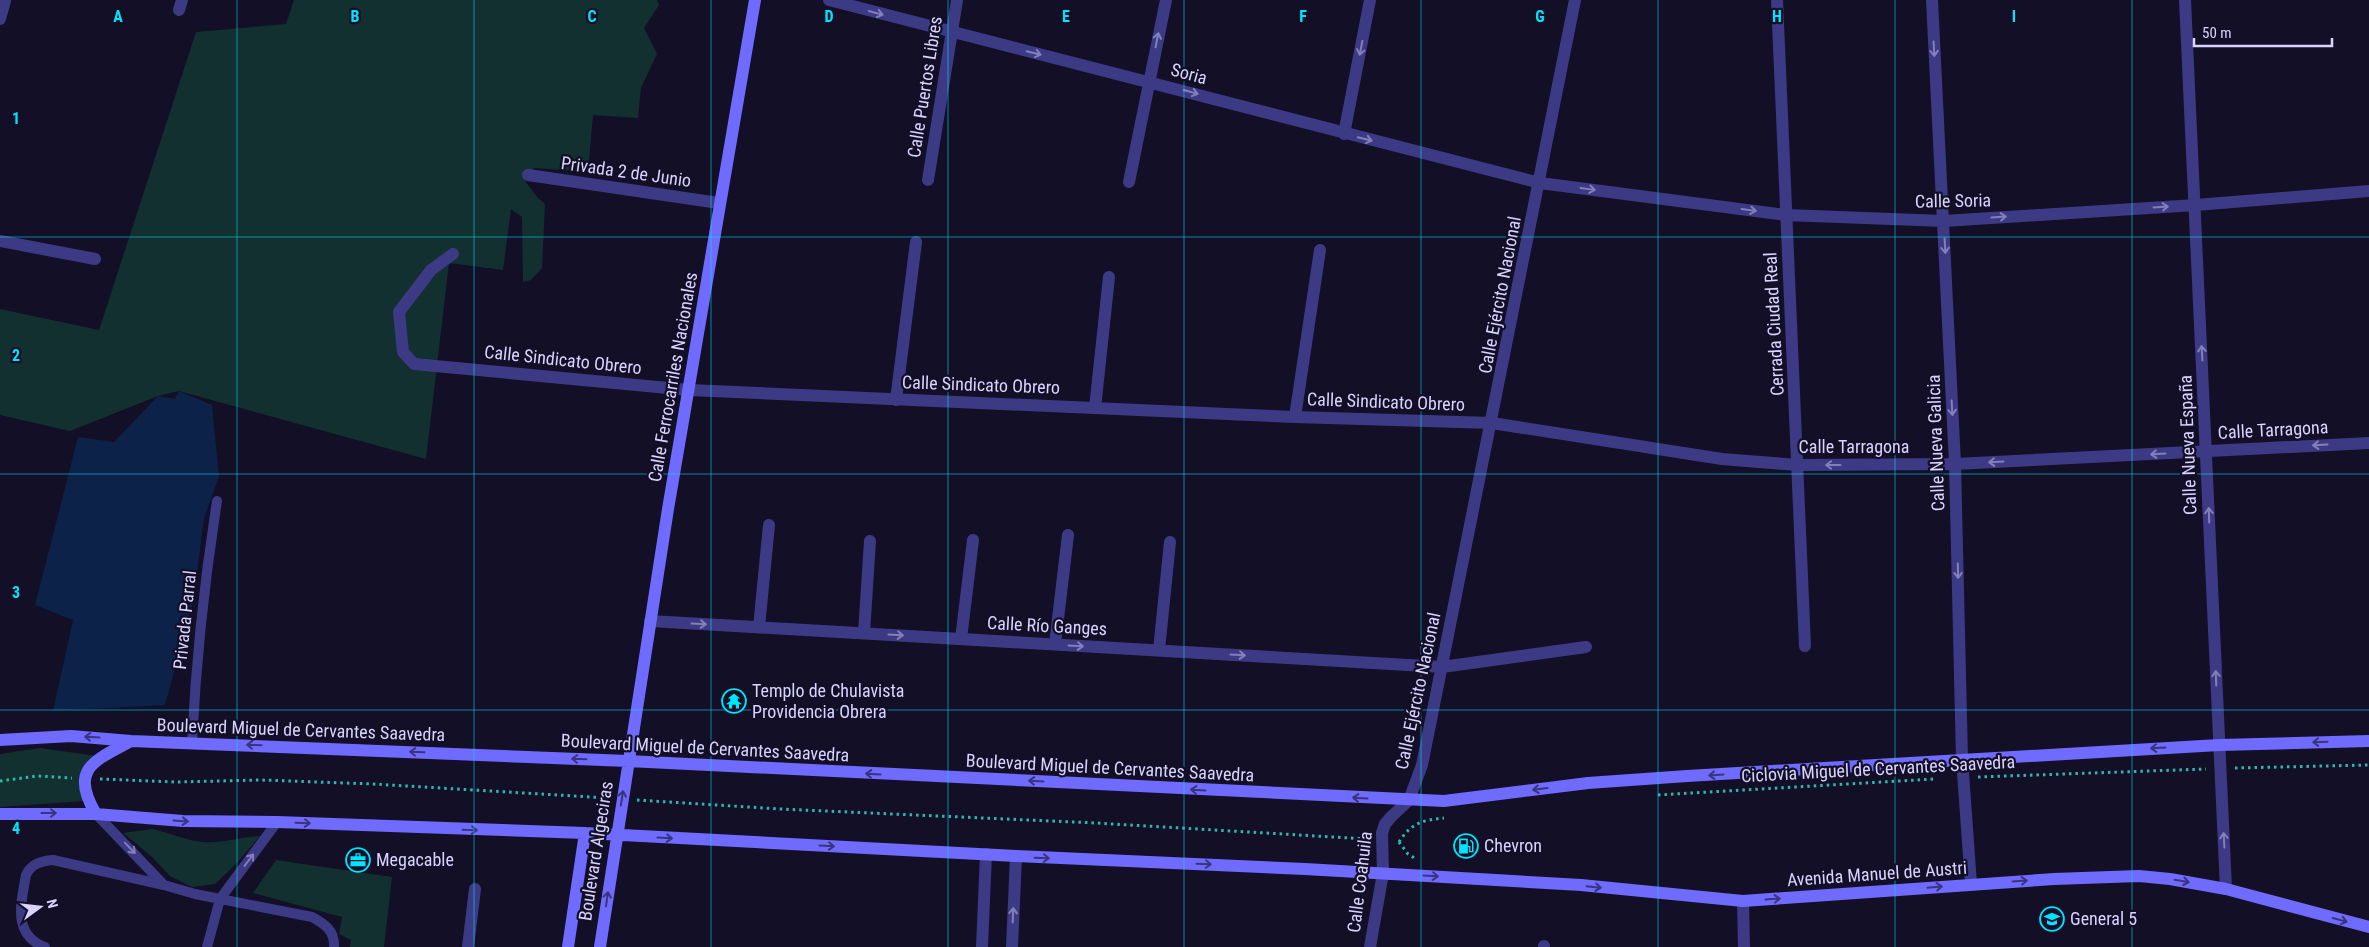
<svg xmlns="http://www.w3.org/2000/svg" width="2369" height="947" font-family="'Roboto Condensed',sans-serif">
  <rect width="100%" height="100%" fill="#130f26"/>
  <!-- green -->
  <path fill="#12302f" d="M294 0H657L659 5 644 28 657 54 641 88 638 118 593 115 588 172 534 168 525 181 538 198 545 204 542 268 531 280 523 282 522 217 511 209 503 270 449 263 426 459 179 391 158 396 70 431 0 415V309L99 330 196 32 286 24Z
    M40 748 97 756 85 801 0 807V754Z
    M153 829C170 833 185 840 202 842 222 844 240 837 260 836L236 864 215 884 192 887 170 876 151 856 123 833Z
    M276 860 392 877 384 947H350L351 940 339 934 342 917 253 893Z"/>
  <!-- water -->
  <path fill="#0c2248" d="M179 391 212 405 219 476 204 519 193 602 165 705 53 711 73 620 35 605 78 437 114 442 158 396 175 399Z"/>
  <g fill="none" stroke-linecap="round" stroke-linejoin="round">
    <!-- path -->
    <path stroke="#2fb8b0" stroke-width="3" stroke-dasharray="2.5 4" stroke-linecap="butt" d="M2235 768 2369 765
      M1978 777 2206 769
      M100 779 176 782 261 780 373 784 608 798
      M0 781 37 776 72 778
      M1658 795 1934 779
      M637 800 780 809 1096 823 1367 839
      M1399 842 1408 854 1416 859
      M1399 842C1411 823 1423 820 1444 818"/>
    <!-- lane -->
    <path stroke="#3d3a85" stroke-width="10" d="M192 743C196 659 204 584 217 501
      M96 814 164 885 195 894 312 917C325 924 335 931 334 947
      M45 947C12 935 21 903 26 875 31 864 41 861 53 860L164 885
      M207 947 220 899 277 822"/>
    <!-- street -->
    <path stroke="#3d3a85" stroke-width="12" d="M829 0 1540 183 1786 215 1944 221 2196 205 2369 191
      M1777 0 1805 646
      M1932 0 1955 464 1962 759 1971 884
      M2185 0 2226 889
      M179 10 182 0
      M0 19 5 1 2 0
      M1344 134 1370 0
      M528 175 719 203
      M928 180 957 0
      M1129 182 1166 0
      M0 241 95 259
      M453 254 431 270 399 312 403 352 414 364 689 390 1295 417 1492 423 1722 459 1797 465 1955 464 2369 443
      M896 400 916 242
      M1095 408 1109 277
      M1295 417 1320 250
      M650 621 1442 667 1586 647
      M759 627 769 525
      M864 633 870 541
      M961 639 973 540
      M1055 644 1068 535
      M1159 650 1170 542
      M1743 901 1744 947
      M1544 946V947
      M468 947 475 889
      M982 947 986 854
      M1012 947 1016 856
      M1370 947 1383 873 1382 833 1385 824 1391 817 1409 800 1422 765 1575 0"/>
    <!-- secondary -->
    <path stroke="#6f6bff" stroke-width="12" d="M0 740 71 736 131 741 628 761 1444 801 1588 783 1687 776 2219 745 2369 741
      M0 814H96L183 821 277 822 585 833 1016 856 1305 869 1581 885 1743 901 2054 879 2139 876 2170 879 2226 889 2369 927
      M96 814C69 769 94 761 131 741
      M568 947 585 833
      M600 947 668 509 755 0"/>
  </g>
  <!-- one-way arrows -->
  <defs><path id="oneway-shaft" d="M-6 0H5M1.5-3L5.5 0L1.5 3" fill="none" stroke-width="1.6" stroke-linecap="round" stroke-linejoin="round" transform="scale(1.25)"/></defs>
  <g stroke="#837fbc">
    <use href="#oneway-shaft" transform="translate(876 13) rotate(15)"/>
    <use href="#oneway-shaft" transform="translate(1157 40) rotate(-79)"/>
    <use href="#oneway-shaft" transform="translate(1361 48) rotate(101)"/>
    <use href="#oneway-shaft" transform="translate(1934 49) rotate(87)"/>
    <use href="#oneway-shaft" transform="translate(1034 53) rotate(14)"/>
    <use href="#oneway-shaft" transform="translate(1191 92) rotate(15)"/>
    <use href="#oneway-shaft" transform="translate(1365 139) rotate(14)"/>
    <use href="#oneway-shaft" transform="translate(1588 189) rotate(8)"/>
    <use href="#oneway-shaft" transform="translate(2161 207) rotate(-4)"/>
    <use href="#oneway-shaft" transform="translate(1749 210) rotate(8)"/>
    <use href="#oneway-shaft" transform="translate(1999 217) rotate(-4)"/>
    <use href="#oneway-shaft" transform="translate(1945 246) rotate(87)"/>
    <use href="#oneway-shaft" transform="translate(2202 353) rotate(-93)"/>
    <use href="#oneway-shaft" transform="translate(1952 408) rotate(87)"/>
    <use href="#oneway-shaft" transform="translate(2320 445) rotate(177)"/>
    <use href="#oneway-shaft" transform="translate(2158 454) rotate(177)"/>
    <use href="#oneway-shaft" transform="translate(1996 462) rotate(177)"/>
    <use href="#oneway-shaft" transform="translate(1833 465) rotate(180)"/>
    <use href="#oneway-shaft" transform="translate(2209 515) rotate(-92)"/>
    <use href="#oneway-shaft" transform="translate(1958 571) rotate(89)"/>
    <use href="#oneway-shaft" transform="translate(699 624) rotate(3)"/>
    <use href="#oneway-shaft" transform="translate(896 635) rotate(3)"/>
    <use href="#oneway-shaft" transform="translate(1076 646) rotate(3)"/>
    <use href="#oneway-shaft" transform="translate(1238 655) rotate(3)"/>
    <use href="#oneway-shaft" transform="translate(2216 678) rotate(-92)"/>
    <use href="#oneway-shaft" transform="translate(2224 840) rotate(-93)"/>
    <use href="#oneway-shaft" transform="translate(130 848) rotate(46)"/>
    <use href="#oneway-shaft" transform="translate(249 860) rotate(-53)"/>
    <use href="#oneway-shaft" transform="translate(1013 915) rotate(-87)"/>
  </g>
  <g stroke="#38347d">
    <use href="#oneway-shaft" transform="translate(92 737) rotate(-177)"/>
    <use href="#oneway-shaft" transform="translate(2320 742) rotate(178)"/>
    <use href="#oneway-shaft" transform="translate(254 745) rotate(-178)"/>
    <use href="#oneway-shaft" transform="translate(2158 748) rotate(177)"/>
    <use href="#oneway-shaft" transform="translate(417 752) rotate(-178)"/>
    <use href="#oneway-shaft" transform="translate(579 759) rotate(-178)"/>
    <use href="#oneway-shaft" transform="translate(873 774) rotate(-177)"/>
    <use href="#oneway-shaft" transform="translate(1716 775) rotate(176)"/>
    <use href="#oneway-shaft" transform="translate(1036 781) rotate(-177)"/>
    <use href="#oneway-shaft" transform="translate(1540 789) rotate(173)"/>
    <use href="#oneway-shaft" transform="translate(1198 790) rotate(-177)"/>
    <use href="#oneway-shaft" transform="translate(622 798) rotate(-81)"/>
    <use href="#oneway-shaft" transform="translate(1360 798) rotate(-177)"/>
    <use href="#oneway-shaft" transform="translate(49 813)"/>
    <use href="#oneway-shaft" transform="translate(181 821) rotate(4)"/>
    <use href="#oneway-shaft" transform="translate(303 823) rotate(2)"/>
    <use href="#oneway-shaft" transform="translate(470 830) rotate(2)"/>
    <use href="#oneway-shaft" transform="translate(665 838) rotate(3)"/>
    <use href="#oneway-shaft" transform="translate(827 846) rotate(3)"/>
    <use href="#oneway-shaft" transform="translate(1042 858) rotate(2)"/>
    <use href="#oneway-shaft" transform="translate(1204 864) rotate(2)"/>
    <use href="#oneway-shaft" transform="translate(1431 876) rotate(3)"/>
    <use href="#oneway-shaft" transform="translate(2020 881) rotate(-4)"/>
    <use href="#oneway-shaft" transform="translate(2182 881) rotate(9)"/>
    <use href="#oneway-shaft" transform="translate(1594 887) rotate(6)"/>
    <use href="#oneway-shaft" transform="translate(1935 887) rotate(-5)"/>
    <use href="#oneway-shaft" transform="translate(607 899) rotate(-82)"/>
    <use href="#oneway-shaft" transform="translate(1773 899) rotate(-4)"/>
    <use href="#oneway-shaft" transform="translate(2340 920) rotate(15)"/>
  </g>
  <!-- grid -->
  <path fill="none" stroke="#00e5ff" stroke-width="1" stroke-opacity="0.55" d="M237 0V947M474 0V947M711 0V947M948 0V947M1184 0V947M1421 0V947M1658 0V947M1895 0V947M2132 0V947M0 237H2369M0 474H2369M0 710H2369"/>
  <!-- icons -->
  <defs>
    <g id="temple-ring" transform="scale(1.25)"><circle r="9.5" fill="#130f26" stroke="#00e5ff" stroke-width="1.5"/><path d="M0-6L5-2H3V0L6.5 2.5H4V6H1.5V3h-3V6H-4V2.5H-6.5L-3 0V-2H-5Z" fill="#00e5ff"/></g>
    <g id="fuel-ring" transform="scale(1.25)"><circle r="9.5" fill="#130f26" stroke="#00e5ff" stroke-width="1.5"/><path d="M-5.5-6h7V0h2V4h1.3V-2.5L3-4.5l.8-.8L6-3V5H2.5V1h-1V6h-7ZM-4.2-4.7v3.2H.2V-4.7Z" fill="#00e5ff"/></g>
    <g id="office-ring" transform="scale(1.25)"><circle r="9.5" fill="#130f26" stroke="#00e5ff" stroke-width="1.5"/><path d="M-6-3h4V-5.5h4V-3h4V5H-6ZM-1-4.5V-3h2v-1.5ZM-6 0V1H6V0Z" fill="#00e5ff"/></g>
    <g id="school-ring" transform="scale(1.25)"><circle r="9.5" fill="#130f26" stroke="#00e5ff" stroke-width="1.5"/><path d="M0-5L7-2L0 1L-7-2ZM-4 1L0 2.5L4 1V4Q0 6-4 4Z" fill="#00e5ff"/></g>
  </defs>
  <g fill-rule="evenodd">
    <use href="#temple-ring" x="734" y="701"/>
    <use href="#fuel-ring" x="1466" y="846"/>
    <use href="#office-ring" x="358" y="860"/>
    <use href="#school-ring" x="2052" y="919"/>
  </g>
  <g text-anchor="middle" stroke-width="4.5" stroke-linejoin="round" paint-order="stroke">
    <!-- street labels -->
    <g font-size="18" fill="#d9d4ff" stroke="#130f26">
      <text transform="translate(1189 74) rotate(15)" y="6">Soria</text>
      <text transform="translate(925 87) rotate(-81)" y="6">Calle Puertos Libres</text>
      <text transform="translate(626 172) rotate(8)" y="6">Privada 2 de Junio</text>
      <text transform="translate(1953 201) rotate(-1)" y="6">Calle Soria</text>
      <text transform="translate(1500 295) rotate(-79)" y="6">Calle Ejército Nacional</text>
      <text transform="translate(1774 324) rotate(-93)" y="6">Cerrada Ciudad Real</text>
      <text transform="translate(563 360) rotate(6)" y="6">Calle Sindicato Obrero</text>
      <text transform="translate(673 377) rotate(-80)" y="6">Calle Ferrocarriles Nacionales</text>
      <text transform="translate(981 385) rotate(2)" y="6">Calle Sindicato Obrero</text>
      <text transform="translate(1386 402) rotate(2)" y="6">Calle Sindicato Obrero</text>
      <text transform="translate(2273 430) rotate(-3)" y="6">Calle Tarragona</text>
      <text transform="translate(1936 443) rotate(-92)" y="6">Calle Nueva Galicia</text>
      <text transform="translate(2188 445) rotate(-92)" y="6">Calle Nueva España</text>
      <text x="1854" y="453">Calle Tarragona</text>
      <text transform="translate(185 620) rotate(-84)" y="6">Privada Parral</text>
      <text transform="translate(1047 626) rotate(3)" y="6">Calle Río Ganges</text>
      <text transform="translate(1418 691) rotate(-78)" y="6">Calle Ejército Nacional</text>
      <text transform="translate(301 730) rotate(2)" y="6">Boulevard Miguel de Cervantes Saavedra</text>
      <text transform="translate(705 748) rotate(3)" y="6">Boulevard Miguel de Cervantes Saavedra</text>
      <text transform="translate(1110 768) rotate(3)" y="6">Boulevard Miguel de Cervantes Saavedra</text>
      <text transform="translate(1878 769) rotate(-3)" y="6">Ciclovia Miguel de Cervantes Saavedra</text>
      <text transform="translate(596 851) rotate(-81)" y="6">Boulevard Algeciras</text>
      <text transform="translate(1877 874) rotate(-4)" y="6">Avenida Manuel de Austri</text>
      <text transform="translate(1360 882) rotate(-83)" y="6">Calle Coahuila</text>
    </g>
    <!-- poi labels -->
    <g font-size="18" fill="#d9d4ff" stroke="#130f26" text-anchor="start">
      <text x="752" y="697">Templo de Chulavista<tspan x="752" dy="21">Providencia Obrera</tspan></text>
      <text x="1484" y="852">Chevron</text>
      <text x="376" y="866">Megacable</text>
      <text x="2070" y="925">General 5</text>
    </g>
  </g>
  <g font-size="16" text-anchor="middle" font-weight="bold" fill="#00e5ff" stroke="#130f26" stroke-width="4.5" stroke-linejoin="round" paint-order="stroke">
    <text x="118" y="22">A</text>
    <text x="355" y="22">B</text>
    <text x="592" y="22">C</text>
    <text x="829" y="22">D</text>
    <text x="1066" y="22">E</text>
    <text x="1303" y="22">F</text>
    <text x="1540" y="22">G</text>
    <text x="1777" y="22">H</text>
    <text x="2014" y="22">I</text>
    <text x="16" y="124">1</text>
    <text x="16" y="361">2</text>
    <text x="16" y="598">3</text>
    <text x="16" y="834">4</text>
  </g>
  <!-- north arrow -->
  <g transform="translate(40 907) rotate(75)" stroke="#130f26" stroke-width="4" paint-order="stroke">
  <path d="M0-4L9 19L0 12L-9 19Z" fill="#d9d4ff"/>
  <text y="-8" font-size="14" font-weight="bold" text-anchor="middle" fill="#d9d4ff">N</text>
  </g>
  <!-- scale -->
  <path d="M2194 38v8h138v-8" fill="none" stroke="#d9d4ff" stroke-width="2.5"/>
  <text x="2202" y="38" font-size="15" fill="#d9d4ff" stroke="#130f26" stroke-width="4" paint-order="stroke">50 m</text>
</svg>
